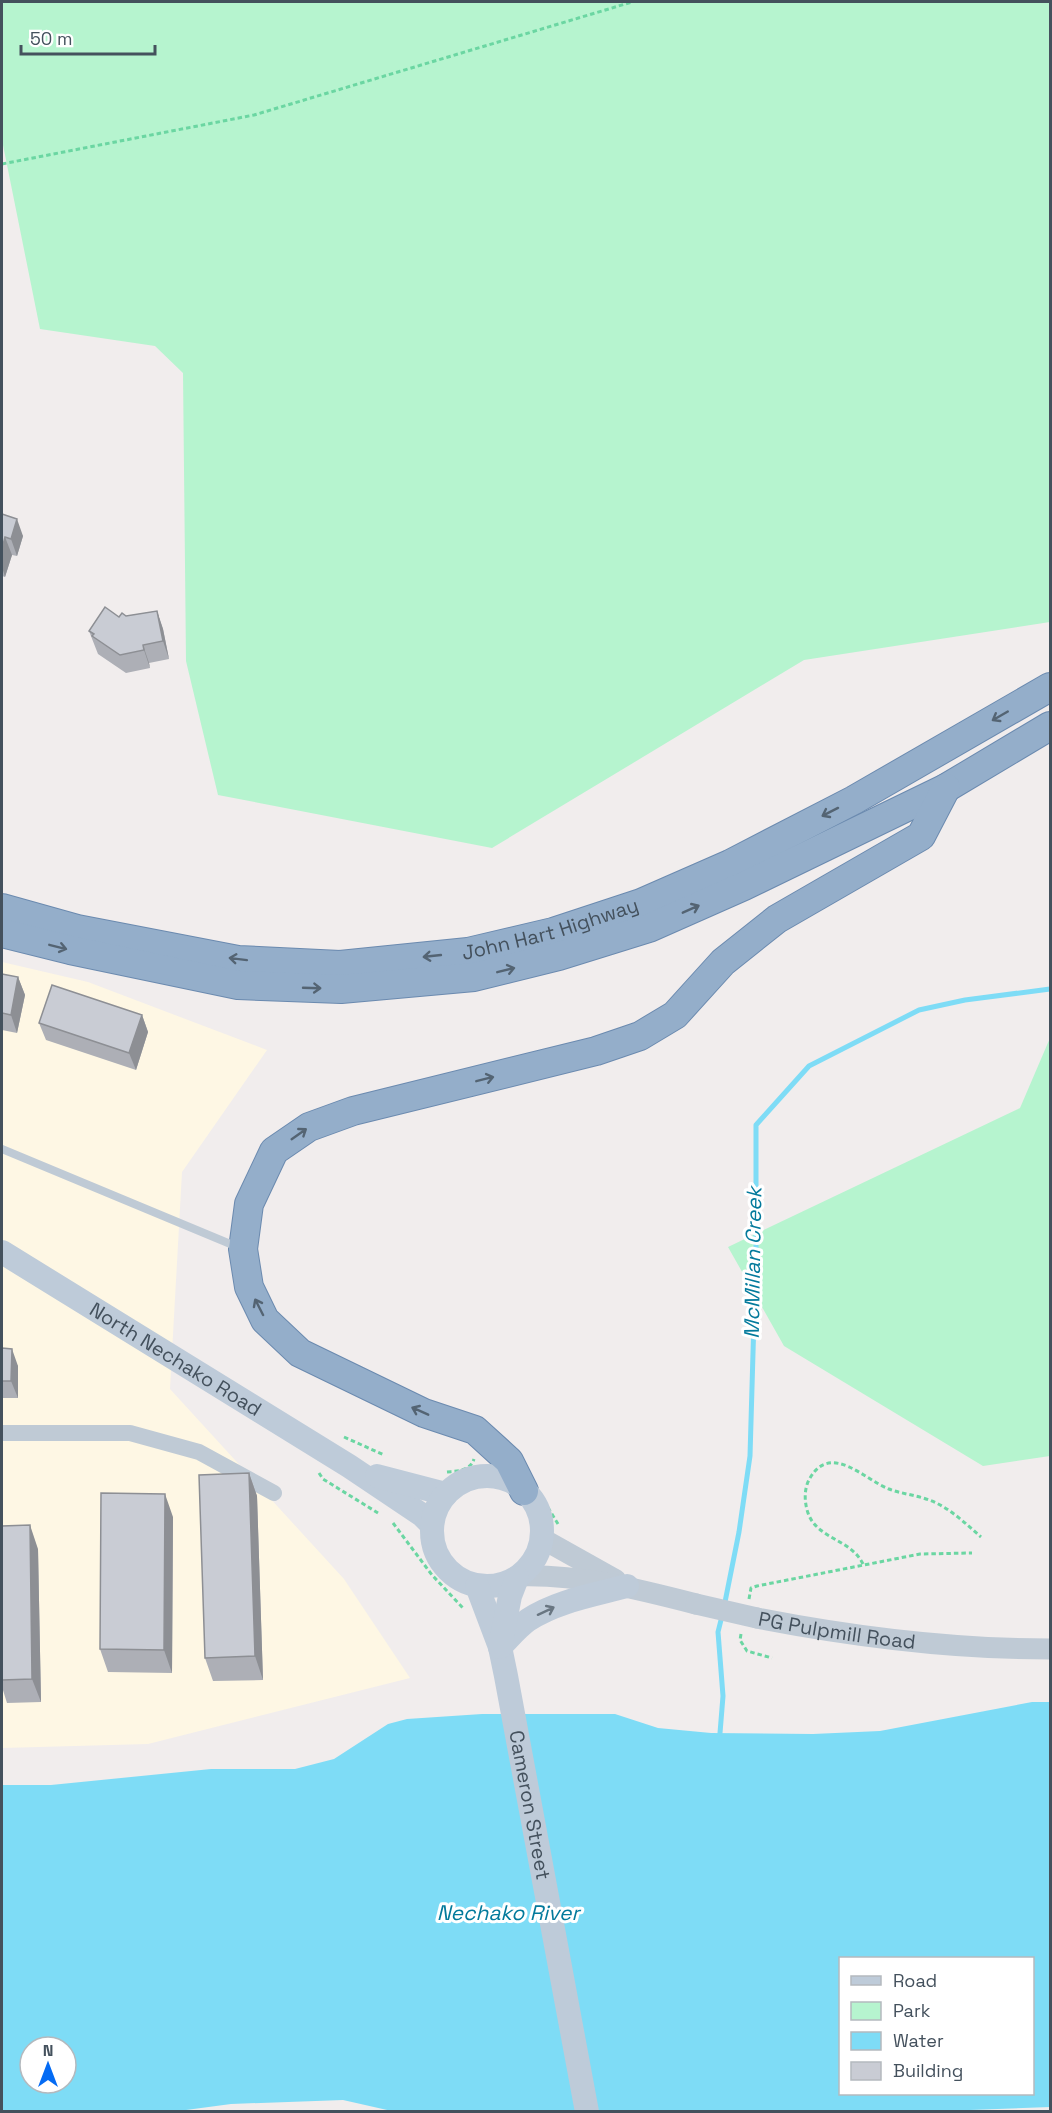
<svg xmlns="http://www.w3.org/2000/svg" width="1052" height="2113" font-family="'Space Grotesk',sans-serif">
  <rect width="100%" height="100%" fill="#f1eded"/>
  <!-- commercial -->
  <path fill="#fef7e4" d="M2 962 88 982 267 1050 182 1172 170 1389 344 1579 410 1678 148 1744 2 1748Z"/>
  <!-- green -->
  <path fill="#b6f4cf" d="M2 2H1050V622L804 660 492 848 218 795 186 661 183 373 155 346 40 329 2 140Z
    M1050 1038V1456L983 1466 784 1346 728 1247 1020 1108Z"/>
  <!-- water -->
  <path fill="#7edcf6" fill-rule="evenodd" d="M1032 1702H1050V2107L915 2112H396L343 2100 231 2104 171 2112H2V1785H51L211 1769H295L334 1759 388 1724 407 1719 482 1714H615L658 1728 711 1733 813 1734 880 1731ZM840 1958H1032V2094H840ZM30 2047H66V2083H30Z"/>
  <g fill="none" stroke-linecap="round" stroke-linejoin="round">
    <!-- stream -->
    <path stroke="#7edcf6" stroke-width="5" d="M724 1607 739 1532 750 1456 756 1250V1125L809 1066 919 1010 965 1000 1050 989
      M720 1733 723 1696 718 1632 722 1616"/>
    <!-- trunk casing -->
    <g stroke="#6b8aaf" stroke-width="30">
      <g id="trunk">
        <path id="s4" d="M2 908 77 929 238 960 340 965 468 952 553 932 641 903 730 864 854 800 1050 687"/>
        <path d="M2 933 70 950 238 985 341 989 474 977 559 956 649 928 744 886 946 788 1050 726"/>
        <path d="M524 1491 509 1461 475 1430 424 1413 300 1353 265 1320 249 1287 243 1249 249 1204 274 1151 309 1127 353 1111 596 1051 640 1036 675 1015 723 962 777 919 921 836 946 788"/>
      </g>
    </g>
    <!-- path -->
    <path stroke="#6bd6a2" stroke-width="3" stroke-dasharray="4.5 3" stroke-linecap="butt" d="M2 164 254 115 632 2
      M344 1437 384 1455
      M447 1472C458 1471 470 1471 474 1459
      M319 1473 323 1479 378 1513
      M544 1501 558 1524
      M393 1523 432 1575 463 1608
      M863 1564C851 1539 817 1539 808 1513 804 1501 804 1488 810 1478 831 1442 865 1480 889 1489 902 1494 916 1495 929 1500 949 1507 966 1524 981 1537
      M749 1599 751 1588 757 1586 920 1554 972 1553
      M741 1634 740 1640 747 1651 772 1658"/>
    <!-- service -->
    <path stroke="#bfcad5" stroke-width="8" d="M2 1149 240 1248"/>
    <!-- minor -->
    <path stroke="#bfcad5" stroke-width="16" d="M2 1433H130L199 1452 274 1493"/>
    <!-- tertiary -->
    <g stroke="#bfcad5" stroke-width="21">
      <path d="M541 1538 616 1580"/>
      <path d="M518 1576C579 1574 638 1589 696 1604"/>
      <path id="s1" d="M757 1618C854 1637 951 1649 1050 1649"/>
    </g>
    <!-- secondary -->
    <g stroke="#becbd9" stroke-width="24">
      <path id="s2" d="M2 1252 349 1466 422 1515 432 1525"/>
      <path d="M377 1476 446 1494"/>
      <circle cx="487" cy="1531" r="55"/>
      <path id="s3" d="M477 1586 500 1647 506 1676 587 2112"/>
      <path d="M500 1647C509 1638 518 1627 528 1620 557 1601 594 1595 627 1586"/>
      <path d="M500 1647 510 1596 517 1578"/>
    </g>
    <!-- trunk -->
    <use href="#trunk" stroke="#94aeca" stroke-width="28"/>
    <!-- tertiary-bridge -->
    <path stroke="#bfcad5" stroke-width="21" d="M696 1604 757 1618"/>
  </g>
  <!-- wall -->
  <path fill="#adafb6" d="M2 514 23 536 17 556 12 555 5 577 2 576Z
    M157 611 163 629 169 659 149 663 150 668 126 673 98 654 89 631 119 617Z
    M2 974 18 977 25 995 17 1033 2 1030Z
    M142 1015 148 1032 136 1070 46 1040 39 1023Z
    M2 1348 18 1366V1398H2Z
    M249 1473 257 1496 263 1680 213 1681 205 1658Z
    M173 1517 172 1673 108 1672 100 1649Z
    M38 1549 41 1702 7 1703 2 1687V1680Z"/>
  <!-- shaded-wall -->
  <path fill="#8d8f94" d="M17 519 23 536 17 556 11 539Z
    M5 537 12 555 5 577 2 567V549Z
    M157 611 163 629 169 659 163 641Z
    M143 645 149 663 150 668 144 650Z
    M18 977 25 995 17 1033 11 1015Z
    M142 1015 148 1032 136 1070 129 1053Z
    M12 1349 18 1366V1398L11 1381Z
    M249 1473 257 1496 263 1680 255 1656Z
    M165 1494 173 1517 172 1673 164 1650Z
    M30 1525 38 1549 41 1702 32 1679Z"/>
  <!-- building -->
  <path fill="#c9ccd4" stroke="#8d8f94" stroke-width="1.5" d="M2 514 17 519 11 539 5 537 2 549Z
    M105 607 119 617 122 613 126 616 157 611 163 641 143 645 144 650 120 655 92 636 94 634 89 631Z
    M2 974 18 977 11 1015 2 1013Z
    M52 985 142 1015 129 1053 39 1023Z
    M2 1348 12 1349 11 1381H2Z
    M249 1473 255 1656 205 1658 199 1475Z
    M101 1493 165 1494 164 1650 100 1649Z
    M30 1525 32 1679 2 1680V1526Z"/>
  <!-- one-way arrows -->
  <defs><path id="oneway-shaft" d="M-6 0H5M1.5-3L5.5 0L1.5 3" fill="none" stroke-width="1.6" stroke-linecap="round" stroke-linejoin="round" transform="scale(1.5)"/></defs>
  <g stroke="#546473">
    <use href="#oneway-shaft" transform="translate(1000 716) rotate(150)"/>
    <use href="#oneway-shaft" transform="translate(830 812) rotate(153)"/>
    <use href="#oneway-shaft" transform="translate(691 909) rotate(-24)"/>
    <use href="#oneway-shaft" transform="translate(58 947) rotate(14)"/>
    <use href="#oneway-shaft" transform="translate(432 956) rotate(174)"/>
    <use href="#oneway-shaft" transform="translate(238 959) rotate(-173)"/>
    <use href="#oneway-shaft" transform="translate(506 970) rotate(-14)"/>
    <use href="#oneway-shaft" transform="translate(312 988) rotate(2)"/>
    <use href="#oneway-shaft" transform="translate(485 1079) rotate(-14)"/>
    <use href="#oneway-shaft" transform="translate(299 1134) rotate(-35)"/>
    <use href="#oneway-shaft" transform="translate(259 1307) rotate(-117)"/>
    <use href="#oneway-shaft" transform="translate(420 1411) rotate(-156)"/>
  </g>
  <use stroke="#697682" href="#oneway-shaft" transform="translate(546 1611) rotate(-25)"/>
  <g text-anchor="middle" stroke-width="6" stroke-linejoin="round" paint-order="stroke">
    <!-- street labels -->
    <g font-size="20" fill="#44515d" stroke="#fff">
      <text dy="7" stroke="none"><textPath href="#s4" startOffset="558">John Hart Highway</textPath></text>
      <text dy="7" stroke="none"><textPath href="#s2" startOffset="204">North Nechako Road</textPath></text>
      <text dy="7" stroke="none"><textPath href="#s1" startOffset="81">PG Pulpmill Road</textPath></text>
      <text dy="7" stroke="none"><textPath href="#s3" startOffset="226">Cameron Street</textPath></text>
    </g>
    <!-- water labels -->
    <g font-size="21" font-style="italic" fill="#037a9c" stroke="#fff">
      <text transform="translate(753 1263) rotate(-89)" y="7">McMillan Creek</text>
      <text x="508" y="1920">Nechako River</text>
    </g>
  </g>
  <!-- border -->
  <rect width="1052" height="2113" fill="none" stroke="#44515d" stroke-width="6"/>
  <!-- legend -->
  <rect x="839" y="1957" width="195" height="138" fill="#ffffff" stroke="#b4b9be" stroke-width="1.5"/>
  <rect x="851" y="1976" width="30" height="9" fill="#becbd9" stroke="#b4b9be" stroke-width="1.5"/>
  <text x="893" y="1987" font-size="18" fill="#44515d">Road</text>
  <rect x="851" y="2002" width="30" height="18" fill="#b6f4cf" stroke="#b4b9be" stroke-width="1.5"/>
  <text x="893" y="2017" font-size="18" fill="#44515d">Park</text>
  <rect x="851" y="2032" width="30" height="18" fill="#7edcf6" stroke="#b4b9be" stroke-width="1.5"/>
  <text x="893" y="2047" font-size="18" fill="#44515d">Water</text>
  <rect x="851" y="2062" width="30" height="18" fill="#c9ccd4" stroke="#b4b9be" stroke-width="1.5"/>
  <text x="893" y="2077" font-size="18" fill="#44515d">Building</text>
  <!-- north arrow -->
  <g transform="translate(48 2065)"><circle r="28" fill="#ffffff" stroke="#b4b9be" stroke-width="1.5"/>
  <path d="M0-4.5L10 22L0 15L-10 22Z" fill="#046bf4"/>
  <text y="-9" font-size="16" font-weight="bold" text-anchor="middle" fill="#44515d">N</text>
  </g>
  <!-- scale -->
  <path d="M21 45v9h134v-9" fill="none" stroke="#44515d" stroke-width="3"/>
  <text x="30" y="45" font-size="18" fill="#44515d" stroke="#ffffff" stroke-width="4.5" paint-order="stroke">50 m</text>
</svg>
